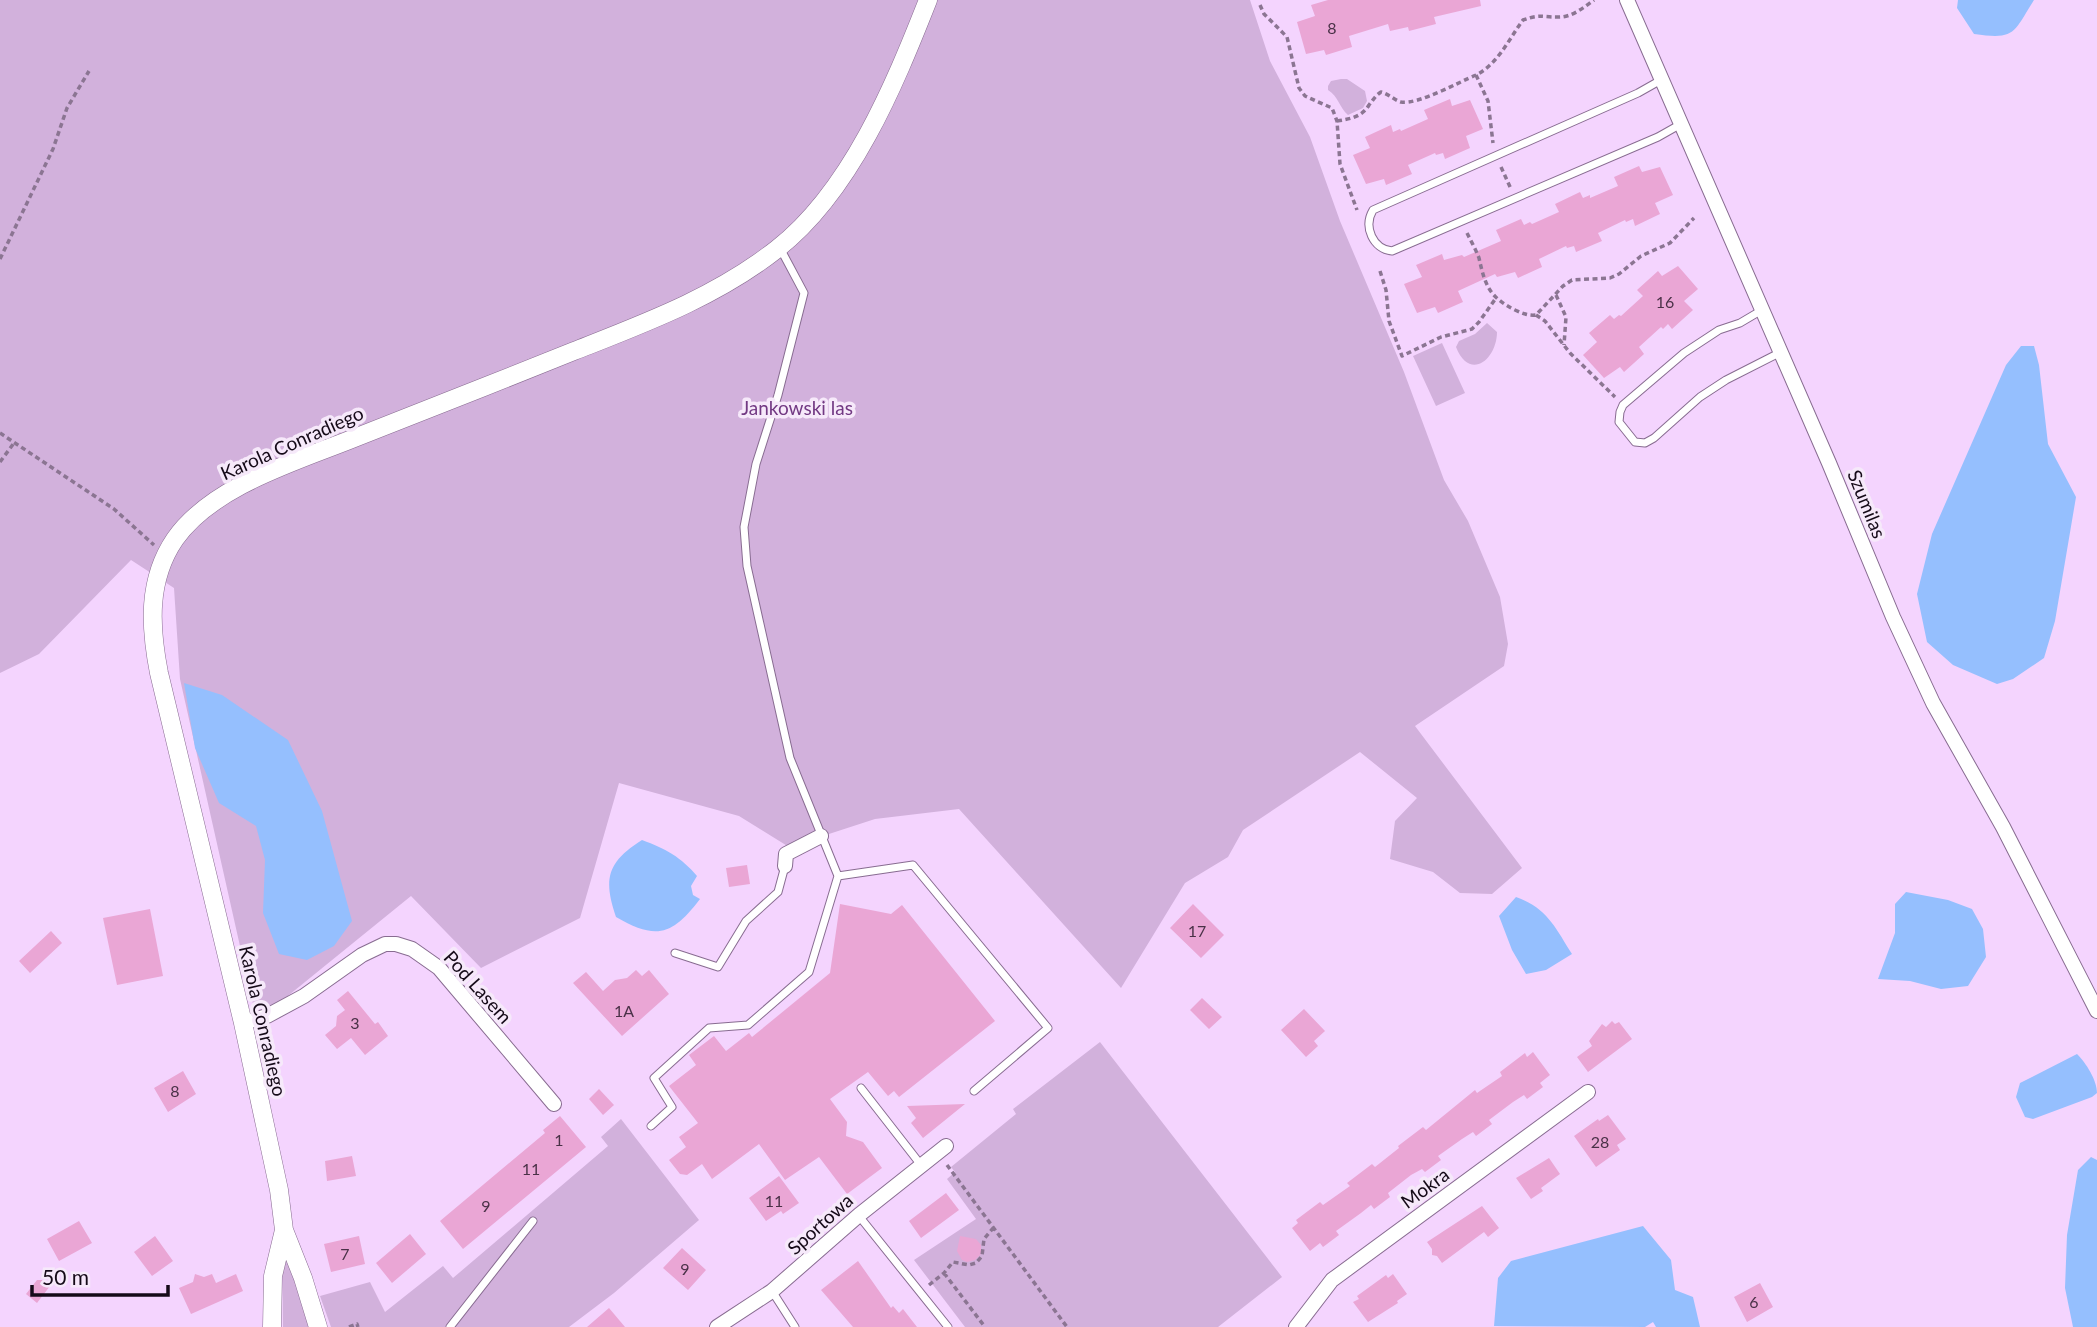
<svg xmlns="http://www.w3.org/2000/svg" width="2097" height="1327" font-family="Lato,sans-serif">
  <rect width="100%" height="100%" fill="#f4d4fe"/>
  <!-- green -->
  <path fill="#d2b1dc" d="M0 0H1250L1270 61 1310 137 1340 221 1404 372 1444 480 1468 521 1500 597 1508 644 1504 666 1415 726 1522 868 1492 894 1460 893 1433 872 1390 859 1395 821 1417 798 1360 752 1243 830 1228 857 1185 883 1121 988 959 809 875 819 789 847 739 816 619 783 580 918 481 968 411 896 268 1012 253 1004 180 679 174 588 131 560 39 654 0 673Z
    M1341 79H1347L1365 91 1367 101 1363 108 1348 115C1339 107 1339 97 1328 90V86L1331 81Z
    M1487 323 1497 332C1497 359 1470 382 1456 347L1459 341 1475 334Z
    M1442 343 1465 393 1436 406 1413 356Z
    M1100 1042 1282 1277 1218 1327H965L914 1260 976 1219 947 1179 955 1172 951 1167 1016 1114 1013 1109Z
    M621 1119 699 1220 614 1293 569 1327H331L320 1296 370 1282 385 1312 443 1266 453 1278 608 1146 601 1137Z
    M282 1243H286L309 1327H283Z"/>
  <!-- water -->
  <path fill="#95bffe" d="M1958 0H2034C2013 33 2016 40 1974 34L1957 8Z
    M2021 346H2034L2039 365 2048 444 2076 497 2055 621 2044 658 2013 679 1997 684 1953 665 1927 642 1917 594 1932 534 2006 365Z
    M184 683 222 695 288 740 322 811 352 921 334 946 307 960 279 954 263 913 265 860 256 826 219 803 195 748Z
    M642 840C666 849 681 857 697 876L691 886 693 895 700 899C672 936 656 940 616 917 603 879 607 862 642 840Z
    M1906 892 1948 900 1972 909 1983 929 1986 957 1968 986 1941 989 1910 981 1878 979 1895 933V904Z
    M1516 897C1547 908 1555 927 1572 954L1546 970 1526 974 1512 950 1499 916Z
    M2077 1054C2086 1063 2097 1080 2097 1093L2092 1097 2033 1119 2025 1117 2016 1097 2020 1083Z
    M2091 1157 2097 1160V1327H2073L2065 1288 2067 1235 2078 1170Z
    M1643 1226 1671 1260 1675 1290 1693 1297 1700 1327H1656L1653 1322 1645 1327 1494 1326 1498 1278 1511 1261Z"/>
  <!-- building -->
  <path fill="#eaa6d5" d="M1328 0H1480L1481 6 1434 17 1436 24 1409 31 1408 27 1390 31 1388 24 1349 36 1352 47 1326 55 1324 50 1306 54 1297 22 1315 16 1311 5Z
    M1450 99 1452 106 1470 100 1483 129 1466 136 1470 148 1445 159 1443 153 1436 155 1435 153 1408 165 1412 174 1386 185 1384 179 1366 184 1353 155 1370 148 1365 137 1391 125 1393 132 1400 129 1401 131 1428 119 1424 110Z
    M1639 166 1642 172 1660 167 1673 195 1655 203 1660 214 1635 226 1633 219 1626 222 1625 220 1598 233 1602 241 1576 252 1574 246 1567 248 1566 246 1539 259 1542 267 1518 278 1515 272 1497 277 1495 274 1458 291 1463 302 1438 313 1435 307 1417 313 1404 284 1422 277 1416 265 1442 254 1444 260 1462 255 1464 257 1501 241 1496 230 1521 219 1524 225 1530 222 1532 224 1559 212 1555 204 1580 192 1583 198 1590 195V198L1618 186 1614 177Z
    M1678 266 1698 289 1684 301 1693 310 1672 329 1668 324 1663 329 1661 327 1639 347 1644 354 1624 372 1620 367 1604 378 1583 355 1597 342 1589 333 1610 315 1614 319 1619 315 1621 316 1643 296 1637 290 1658 271 1662 276Z
    M747 865 750 884 729 887 726 868Z
    M840 904 891 914 902 905 995 1021 899 1097 894 1091 888 1096 868 1072 830 1099 847 1122 846 1136 863 1142 882 1168 847 1194 819 1157 785 1180 759 1144 712 1179 702 1164 687 1175 680 1174 669 1160 686 1147 679 1137 698 1123 669 1086 696 1065 689 1055 714 1036 726 1051 749 1033 752 1037 830 973Z
    M1193 904 1224 935 1201 958 1170 928Z
    M150 909 163 976 117 985 103 918Z
    M51 931 62 943 30 973 19 961Z
    M636 970 642 976 649 970 669 994 622 1036 573 983 586 972 603 991 615 980 627 978Z
    M348 991 375 1024 378 1022 388 1036 365 1055 351 1038 337 1049 325 1035 336 1026 337 1016 345 1010 337 1000Z
    M1202 998 1222 1017 1209 1029 1190 1010Z
    M1304 1009 1325 1031 1314 1041 1318 1046 1306 1057 1281 1030Z
    M1612 1021 1615 1024 1619 1022 1632 1039 1588 1072 1577 1057 1592 1046 1589 1041 1602 1024 1606 1027Z
    M1533 1052 1550 1075 1540 1083 1543 1087 1527 1099 1524 1095 1513 1102 1489 1120 1492 1124 1476 1136 1473 1132 1462 1139 1438 1156 1441 1160 1425 1172 1422 1169 1411 1175 1388 1193 1390 1197 1374 1209 1371 1205 1361 1213 1336 1231 1339 1235 1323 1247 1320 1243 1310 1251 1292 1228 1298 1223 1296 1220 1320 1202 1323 1205 1350 1186 1347 1183 1372 1164 1375 1167 1399 1148 1398 1146 1423 1127 1426 1130 1475 1090 1477 1093 1502 1076 1500 1072 1525 1053 1527 1057Z
    M183 1071 196 1094 168 1112 154 1088Z
    M599 1089 614 1105 603 1115 589 1099Z
    M965 1104 923 1138 911 1123 916 1118 907 1106Z
    M1608 1115 1626 1139 1617 1145 1620 1150 1596 1167 1574 1136 1598 1119 1599 1121Z
    M560 1116 586 1147 463 1249 440 1221 545 1133 543 1130Z
    M352 1156 356 1176 327 1181 325 1161Z
    M1549 1158 1560 1174 1541 1188 1543 1191 1531 1199 1516 1178Z
    M779 1176 799 1203 783 1214 781 1211 766 1221 749 1198Z
    M946 1193 959 1210 921 1238 909 1221Z
    M1482 1206 1499 1228 1488 1237 1484 1232 1442 1263 1437 1256 1432 1255V1249L1427 1242Z
    M79 1221 92 1243 59 1261 47 1239Z
    M410 1234 426 1254 392 1283 376 1263Z
    M155 1236 173 1261 152 1276 134 1252Z
    M359 1236 365 1264 331 1272 324 1244Z
    M960 1236 976 1239 981 1245V1254L975 1260 967 1262 962 1260 957 1251Z
    M682 1248 706 1270 688 1290 663 1268Z
    M858 1261 891 1308 893 1306 899 1313 903 1309 917 1327H853L821 1290Z
    M195 1274 204 1277 212 1274 216 1283 236 1274 243 1291 191 1314 179 1288 193 1282Z
    M1393 1274 1407 1294 1397 1301 1398 1303 1368 1322 1353 1302 1359 1299 1357 1296 1386 1275 1388 1278Z
    M37 1280H42L50 1286 37 1303 26 1294Z
    M1760 1283 1773 1307 1747 1322 1734 1297Z
    M609 1308 625 1327H587Z"/>
  <g fill="none" stroke-linecap="round" stroke-linejoin="round">
    <!-- service casing -->
    <g stroke="#886c91" stroke-width="9">
      <path id="service" d="M1661 80 1638 93 1373 210C1363 227 1373 249 1392 251L1658 137 1681 124
        M780 248 804 293 778 395 756 464 744 527 747 566 790 758 838 876 913 865 1048 1028 974 1091
        M1762 310 1740 323 1719 330 1684 353 1623 405 1620 412 1619 422 1635 442 1645 443 1654 438 1700 397 1726 380 1781 352
        M675 953 718 967 746 921 778 892 785 866
        M861 1088 921 1165
        M651 1126 672 1107 654 1078 709 1028 748 1025 809 972 838 876
        M859 1216 948 1327
        M772 1291 795 1327
        M450 1327 533 1221"/>
    </g>
    <!-- minor casing -->
    <g stroke="#886c91" stroke-width="16">
      <path id="minor" d="M1627 0 1829 463 1893 617 1933 703 2003 827 2097 1011
        M785 866 786 854 821 836
        M243 1023 267 1016 304 996 362 955 385 944H396L412 949 439 968 554 1104
        M717 1327 772 1291 859 1215 946 1146
        M1296 1327 1332 1280 1588 1092"/>
    </g>
    <!-- tertiary casing -->
    <g stroke="#886c91" stroke-width="19">
      <path id="tertiary" d="M272 1327 273 1276 284 1230
        M318 1327 303 1278 284 1230 279 1190 243 1023 159 673C150 627 147 580 175 539 213 485 298 461 357 437 429 409 502 380 574 351 645 323 716 297 777 249 851 191 894 86 928 0"/>
    </g>
    <!-- path -->
    <path stroke="#8b7592" stroke-width="3.5" stroke-dasharray="5 3.5" stroke-linecap="butt" d="M1260 5 1264 14 1287 37 1299 88 1305 96 1332 108 1337 121 1340 164 1357 210
      M1476 75 1488 101 1493 143
      M1337 121C1350 119 1362 117 1369 105 1374 99 1375 96 1381 92 1389 94 1394 100 1401 102 1418 105 1459 82 1476 75 1498 64 1509 39 1523 20 1540 14 1541 17 1557 17 1571 18 1583 8 1594 0
      M1501 167 1511 189
      M1467 233C1471 241 1476 250 1479 258 1485 285 1489 297 1515 310 1522 313 1528 316 1536 315L1563 286 1572 280 1610 278 1619 274 1641 256 1670 243 1694 218
      M0 259 53 149 67 108 89 71
      M1380 271 1386 290 1389 321 1402 356 1441 337 1472 329 1479 322 1496 298
      M1556 295 1566 317 1564 345
      M1536 315 1545 321 1570 353 1615 397
      M0 433 114 509 154 545
      M0 462 14 443
      M947 1165 1067 1327
      M944 1273 985 1327
      M929 1285 944 1273 953 1262 969 1265 976 1263 982 1256 984 1239 994 1227
      M349 1327 357 1324 358 1327"/>
    <!-- service -->
    <use href="#service" stroke="#fff" stroke-width="7"/>
    <!-- minor -->
    <use href="#minor" stroke="#fff" stroke-width="14"/>
    <!-- tertiary -->
    <use href="#tertiary" stroke="#fff" stroke-width="18"/>
  </g>
  <g text-anchor="middle" stroke-width="7" stroke-linejoin="round" paint-order="stroke">
    <!-- number labels -->
    <g font-size="16" fill="#4a3147">
      <text x="1332" y="34">8</text>
      <text x="1665" y="308">16</text>
      <text x="1197" y="937">17</text>
      <text x="624" y="1017">1A</text>
      <text x="355" y="1029">3</text>
      <text x="175" y="1097">8</text>
      <text x="559" y="1146">1</text>
      <text x="1600" y="1148">28</text>
      <text x="531" y="1175">11</text>
      <text x="774" y="1207">11</text>
      <text x="486" y="1212">9</text>
      <text x="345" y="1260">7</text>
      <text x="685" y="1275">9</text>
      <text x="1754" y="1308">6</text>
    </g>
    <!-- park labels -->
    <g font-size="19" fill="#723983" stroke="#f6e9fa">
      <text x="797" y="415">Jankowski las</text>
    </g>
    <!-- street labels -->
    <g font-size="19" fill="#150a18" stroke="#f6e9fa">
      <text transform="translate(292 443) rotate(-24)" y="7">Karola Conradiego</text>
      <text transform="translate(1867 504) rotate(68)" y="7">Szumilas</text>
      <text transform="translate(478 987) rotate(48)" y="7">Pod Lasem</text>
      <text transform="translate(263 1021) rotate(77)" y="7">Karola Conradiego</text>
      <text transform="translate(1425 1188) rotate(-36)" y="7">Mokra</text>
      <text transform="translate(820 1224) rotate(-42)" y="7">Sportowa</text>
    </g>
  </g>
  <!-- scale -->
  <path d="M32 1285v10h136v-10" fill="none" stroke="#150a18" stroke-width="3.5"/>
  <text x="42" y="1285" font-size="21" fill="#150a18" stroke="#f6e9fa" stroke-width="5" paint-order="stroke">50 m</text>
</svg>
